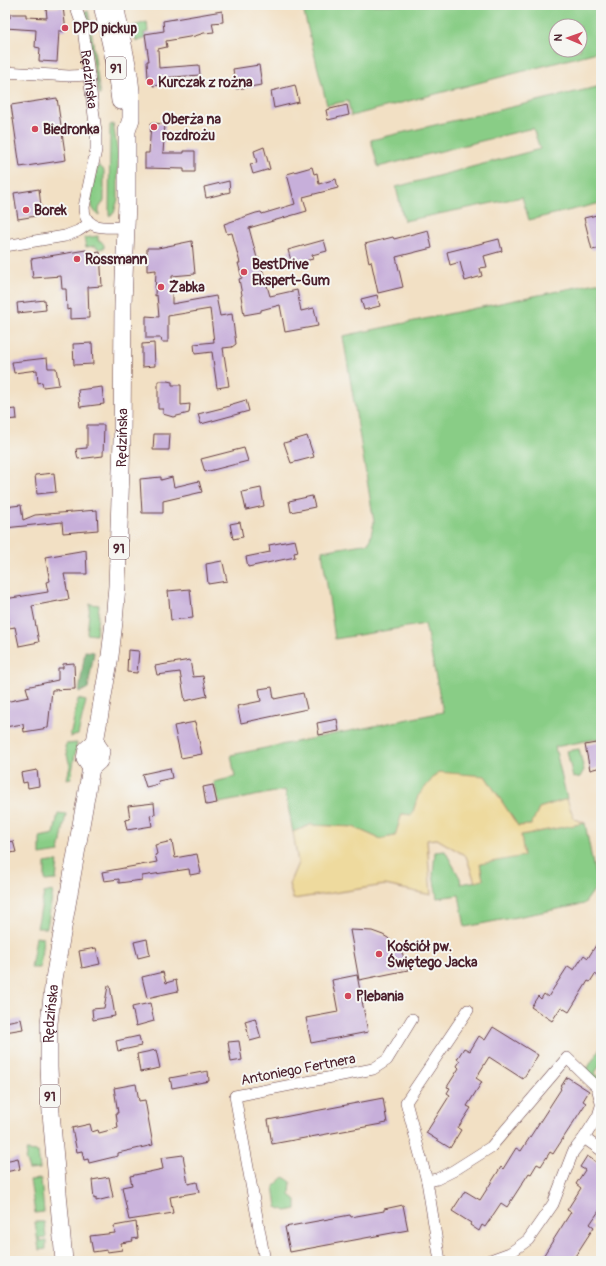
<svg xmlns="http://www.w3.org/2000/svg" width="606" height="1266" font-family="Pangolin,sans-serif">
  <rect width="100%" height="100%" fill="#f6f6f2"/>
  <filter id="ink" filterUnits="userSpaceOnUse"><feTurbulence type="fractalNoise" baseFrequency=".025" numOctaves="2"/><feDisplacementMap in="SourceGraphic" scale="8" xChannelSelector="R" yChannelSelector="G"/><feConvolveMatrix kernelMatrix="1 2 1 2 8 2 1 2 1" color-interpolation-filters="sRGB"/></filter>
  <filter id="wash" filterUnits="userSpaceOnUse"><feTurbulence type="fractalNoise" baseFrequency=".012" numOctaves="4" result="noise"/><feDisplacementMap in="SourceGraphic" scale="16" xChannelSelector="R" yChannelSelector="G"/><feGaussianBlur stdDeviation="0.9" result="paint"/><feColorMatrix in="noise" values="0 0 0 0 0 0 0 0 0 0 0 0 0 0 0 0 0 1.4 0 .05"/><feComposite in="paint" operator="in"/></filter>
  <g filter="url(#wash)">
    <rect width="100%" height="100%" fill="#f2e0c4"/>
    <!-- green -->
    <path fill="#89cd86" stroke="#6a7658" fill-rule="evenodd" d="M302 5H601V51L351 116 348 101 327 105ZM556 26H580V50H556Z
      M88 11 90 20 100 95H98L87 21 84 12Z
      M147 22 148 32 144 33 145 39 136 41 133 26Z
      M601 86V203L529 220 522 197 404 221 396 187 540 149 533 128 378 167 371 140Z
      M113 124 118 154V199L114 213 109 216 110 125Z
      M98 165 103 169 104 171V201L99 208V215C83 205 95 179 98 165Z
      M98 236V241H101L104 245V248L99 249 95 246 86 247 84 238Z
      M601 282V738L555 747 567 799 539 808 532 825 518 826 485 776 418 796 412 815 402 814 395 836 380 839 353 827 310 825 293 832 285 790 219 803 214 782 235 777 231 755 443 712 425 624 335 639 322 551 369 543 374 522 343 336Z
      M90 604 99 605 96 635 87 634Z
      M78 699 86 701 78 735 70 737Z
      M77 743 71 778 67 779 70 766 65 747 66 744Z
      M579 749 584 770 580 777 573 778 567 751Z
      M58 813 66 814 59 852 40 855V837L54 834Z
      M585 823 597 886 584 904 465 927 459 895 437 898 433 875 435 852 445 851 460 878 461 884 483 880 480 864 520 835Z
      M58 861 56 880 45 881V863Z
      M53 891 47 928H37L44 893Z
      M36 937 43 938 40 968H31Z
      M601 1047V1063L595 1073 601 1079V1088L580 1064 587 1069Z
      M26 1151 38 1152 40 1169 29 1170 25 1158 27 1155Z
      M284 1177 291 1182 290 1195 296 1200V1209L286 1211 277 1207 274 1186Z
      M41 1179 44 1212 35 1213 30 1180Z
      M35 1222H44L46 1237 39 1238 40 1241 46 1240V1249L39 1250Z"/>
    <!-- forest -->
    <path fill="#6eb073" stroke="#5c684f" d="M85 651 94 652 88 688 79 693Z"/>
    <!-- sand -->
    <path fill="#eeda9e" stroke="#9c7c64" d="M438 772 485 776 518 826 531 825 539 808 567 799 574 819 585 823 521 835 524 856 480 864 483 880 475 882 466 856 437 839 427 840 431 895 385 885 293 899 289 884 298 863 293 832 310 825 353 827 380 839 395 836 402 814 412 815 418 796Z"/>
    <g id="blocks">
      <!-- building -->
      <path fill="#c7afda" d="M63 7 66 31H59L57 62 39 61 40 48 35 47 36 30 5 28V18H10V14H26V17L47 18 46 8Z
        M222 11 223 22 212 23 214 32 204 33 195 36 166 41 167 47 158 49 159 68 199 65 200 75 160 78V85L153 86 152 79H148L147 61H149L145 34 164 31 163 21Z
        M259 65 262 85 236 89 233 69Z
        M295 85 299 102 274 108 271 91Z
        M57 98 66 160 20 167 11 105Z
        M347 105 349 115 328 120 326 110Z
        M151 123 165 124 163 153H184V151H195V172H184V169L145 168V153H149Z
        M264 147 270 169 253 174 250 164 257 163 254 151Z
        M312 167 314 174 317 173 319 184 336 179 338 188 303 197 307 211 249 228 257 258H259L270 296 297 290 301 311 314 308 318 326 285 332 280 305 261 310V312L244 315 241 296 242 295 239 279 242 278 238 263H240L232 233 227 234 224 224 256 213 261 212 262 214 295 204 287 174Z
        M229 181 230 192 206 198 204 187Z
        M39 189 42 215 18 219 14 193Z
        M601 214V248L592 250 584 218Z
        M428 230 432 248 396 257 403 287 378 293 371 261 369 262 365 244 393 237 394 239Z
        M499 239 502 251 484 256 487 267 480 268 482 276 465 281 460 262 450 265 447 252Z
        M324 240 327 251 312 255 313 259 292 264 288 250Z
        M192 241 195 274 172 276V304L216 296 220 316 232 314 236 344 232 347 223 348 229 386 217 388 212 352 195 354 194 344 214 342 210 309 168 316V342H162L161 338H146V316L159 317 157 295 155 296 156 270 147 271V248H158Z
        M86 250 87 254 100 252 102 286 88 287 89 318 70 319V309L67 310 66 289H62L61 276 33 278 31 259Z
        M377 295 380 306 364 310 361 299Z
        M45 300 46 310 18 313 17 303Z
        M92 343 93 364 74 365 73 344Z
        M154 343 155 366 142 367V344Z
        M47 358 48 368H56L59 385 43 387 42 382 38 383 37 370 14 373 12 362Z
        M158 381H167L172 382V385H181V405L190 404 189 413 173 417 163 414V409H158Z
        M102 387 104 404 80 407 78 390Z
        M246 400 249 411 201 424 198 414 230 406 229 405Z
        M16 409 17 419 5 420V410Z
        M87 425H104L103 456 78 459 76 449 87 448Z
        M154 434H170L169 450H153Z
        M307 436 314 457 291 463 284 443Z
        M244 448 248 461 205 472 201 459Z
        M54 473 56 492 37 494 35 475Z
        M161 477V480L172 477 174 487 199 481 202 492 163 501V513H142L140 479Z
        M261 488 264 506 246 510 242 492Z
        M312 496 315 507 291 512 289 501Z
        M21 505 23 520 35 515 97 510 98 530 63 533 62 522 5 528V507Z
        M240 522 243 537 233 539 230 524Z
        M295 540 298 552 294 553 295 557 248 567 246 557 270 552 269 545Z
        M86 550 87 574H64L69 599 32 606 39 642 19 646 15 627 9 628 5 599 48 592 46 582 50 581 45 557Z
        M222 561 223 563 227 581 208 584 206 564Z
        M190 589 193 618 171 620 168 591Z
        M128 650 139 651 137 673 127 672Z
        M190 660 193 677 203 676 207 696 185 701 180 672 157 675 155 666Z
        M74 663 75 689 52 690 48 728 24 732 23 724 5 727V702L29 697 26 687 58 680V668H63V664Z
        M272 687 274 699 303 693 307 709 241 723 237 706 261 701 259 689Z
        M337 719 339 731 319 735 317 723Z
        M195 722 202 754 181 758 174 726Z
        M601 742V767L590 770 585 745Z
        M170 768 172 778 158 781 159 784 146 787 142 774Z
        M37 770 39 786 28 788 27 782 23 783 21 773Z
        M213 785 217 803 206 805 203 787Z
        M154 803 155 814 150 815 152 826 127 830 125 820 130 819 128 806Z
        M13 841 16 852 5 854V843Z
        M172 841 175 858 197 854 201 873 190 875 189 869 142 876V880L119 883V879L104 881 102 872 157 862 155 855 157 854 155 845Z
        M350 930 372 931 383 935 388 938 400 949 405 959 408 970 359 980Z
        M601 937V978L595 974 590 982 588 981 569 1012 561 1007 552 1021 531 1007 538 996 541 999 544 994 548 997 568 966 574 970 584 955 588 958Z
        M147 939 150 955 138 958 134 942Z
        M96 948 100 964 82 968 79 951Z
        M163 972 166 983 176 980 178 991 147 998 142 977Z
        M357 975 368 1032 311 1043 306 1018 338 1012 332 980Z
        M108 986H110L115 1016 93 1020 92 1009 104 1008Z
        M150 1003 154 1021 136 1026 132 1007Z
        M255 1018 261 1038 250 1041 245 1021Z
        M21 1019 23 1029 5 1032V1022Z
        M493 1027 538 1055 523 1079 489 1057 476 1078 482 1082 467 1106 471 1108 458 1128 461 1130 450 1148 426 1133 450 1095 447 1093 450 1088 447 1087 459 1068 457 1066 460 1061 457 1059 464 1048 470 1051 479 1036 485 1040Z
        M139 1036 141 1046 118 1051 116 1041Z
        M239 1041 242 1060 231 1062 228 1042Z
        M156 1050 160 1068 140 1072 137 1054Z
        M208 1071 209 1081 172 1088 170 1078Z
        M567 1077 589 1091 583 1101 586 1103 553 1154 550 1152 541 1166 537 1164 531 1174 529 1173 507 1207 501 1203 485 1227 482 1225 479 1231 470 1225 471 1223 452 1211 465 1191 480 1200 501 1167 503 1169 516 1148 521 1151 561 1089 560 1088Z
        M136 1084 139 1101 145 1100 153 1145 118 1153V1156L89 1163 88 1159 84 1160 82 1151 77 1152 72 1128 90 1124 92 1132 98 1130 99 1133 118 1128 116 1113H118L114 1088Z
        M383 1098 387 1123 272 1144 268 1120Z
        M183 1155 188 1184 197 1182 199 1192 170 1197 173 1213 129 1220 122 1187 132 1185 130 1176 163 1169 161 1158Z
        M587 1156 601 1165V1208L590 1224 594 1227 572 1261H540L571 1212 567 1210 581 1188 576 1184 585 1170 580 1167Z
        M18 1158 20 1169 5 1172V1161Z
        M109 1177 113 1197 96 1201V1198L94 1199 92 1180Z
        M403 1205 408 1230 290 1252 285 1227 350 1215 351 1217 384 1211V1209Z
        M136 1222 138 1238 132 1239 133 1241 121 1243 122 1250 107 1252V1250L93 1252 90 1236 115 1233 114 1226Z"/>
    </g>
  </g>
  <g filter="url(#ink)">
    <use href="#blocks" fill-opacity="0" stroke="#633c42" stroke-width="1"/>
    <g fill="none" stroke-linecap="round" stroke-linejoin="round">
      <!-- street casing -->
      <g stroke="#633c42" stroke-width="12">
        <g id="street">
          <path id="s1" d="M75 5 83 28 96 132V150L84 207C84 232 107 227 126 227"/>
          <path d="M5 72 69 76 89 75"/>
          <path d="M5 246 65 236 78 231 90 223"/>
          <path d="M584 1138 601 1150"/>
          <path d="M427 1181 437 1179 453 1171 491 1147 567 1058 597 1087 601 1103"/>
          <path d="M265 1261 235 1096 373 1069 387 1060 412 1019"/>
          <path d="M440 1261 427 1181 406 1102 468 1010"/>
          <path d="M488 1261 510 1253 528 1240 553 1204 573 1152 584 1138 598 1116 601 1106"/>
        </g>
      </g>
      <!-- primary casing -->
      <g stroke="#633c42" stroke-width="18">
        <g id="primary">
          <path d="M102 5 115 63 120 101"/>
          <path id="s2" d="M95 742 110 656 114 622 117 586 122 440 123 304 127 202V131L131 119V91L129 74 115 5"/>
          <path d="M91 768 85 759 87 749 95 742"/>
          <path d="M91 768 99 761 101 751 95 742"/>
          <path id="s3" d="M64 1261 51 1113 49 1067V1023L54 979 91 768"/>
        </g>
      </g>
      <!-- street -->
      <use href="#street" stroke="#fff" stroke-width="11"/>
      <!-- primary -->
      <use href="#primary" stroke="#fff" stroke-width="17"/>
    </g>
  </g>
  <!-- markers -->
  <g fill="#d1495b" stroke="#f6f6f2" stroke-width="1.5">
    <circle cx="65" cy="28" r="4"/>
    <circle cx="150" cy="82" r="4"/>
    <circle cx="154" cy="127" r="4"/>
    <circle cx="35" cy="129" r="4"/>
    <circle cx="26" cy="210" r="4"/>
    <circle cx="77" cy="259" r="4"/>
    <circle cx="244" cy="272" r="4"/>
    <circle cx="161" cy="287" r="4"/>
    <circle cx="379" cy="954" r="4"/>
    <circle cx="348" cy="996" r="4"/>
  </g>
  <g text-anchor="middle" stroke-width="4" stroke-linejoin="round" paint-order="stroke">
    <!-- shield labels -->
    <g fill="#f6f6f2" stroke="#7e6067" stroke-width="1">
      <rect x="106" y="57" width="20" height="22" rx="3"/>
      <rect x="109" y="537" width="20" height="22" rx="3"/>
      <rect x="40" y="1085" width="20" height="22" rx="3"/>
    </g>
    <g font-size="13" font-weight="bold" fill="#4a1f2b">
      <text x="116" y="73">91</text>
      <text x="119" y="553">91</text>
      <text x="50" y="1101">91</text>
    </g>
    <!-- poi labels -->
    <g font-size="14" font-weight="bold" fill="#4a1f2b" stroke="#f6f6f2" text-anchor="start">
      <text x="73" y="33">DPD pickup</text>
      <text x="158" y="87">Kurczak z rożna</text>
      <text x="162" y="124">Oberża na<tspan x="162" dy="16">rozdrożu</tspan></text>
      <text x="43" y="134">Biedronka</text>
      <text x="34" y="215">Borek</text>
      <text x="85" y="264">Rossmann</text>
      <text x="252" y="269">BestDrive<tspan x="252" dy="16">Ekspert-Gum</tspan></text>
      <text x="169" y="292">Żabka</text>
      <text x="387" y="951">Kościół pw.<tspan x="387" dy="16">Świętego Jacka</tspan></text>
      <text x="356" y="1001">Plebania</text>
    </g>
    <!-- street labels -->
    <g font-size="14" fill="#4a1f2b" stroke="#f6f6f2">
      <text dy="5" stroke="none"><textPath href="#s1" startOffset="76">Rędzińska</textPath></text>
      <text dy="5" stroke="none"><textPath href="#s2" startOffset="306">Rędzińska</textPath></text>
      <text dy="5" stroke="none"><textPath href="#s3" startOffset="248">Rędzińska</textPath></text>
      <text transform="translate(298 1069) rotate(-11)" y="5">Antoniego Fertnera</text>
    </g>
  </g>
  <!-- margin -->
  <rect width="606" height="1266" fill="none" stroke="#f6f6f2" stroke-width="20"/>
  <!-- north arrow -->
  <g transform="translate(568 38) rotate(272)"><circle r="19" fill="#f6f6f2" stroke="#b1a0a2"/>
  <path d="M0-3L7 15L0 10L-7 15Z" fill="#d1495b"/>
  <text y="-6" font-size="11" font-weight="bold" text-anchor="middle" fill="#4a1f2b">N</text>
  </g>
</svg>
